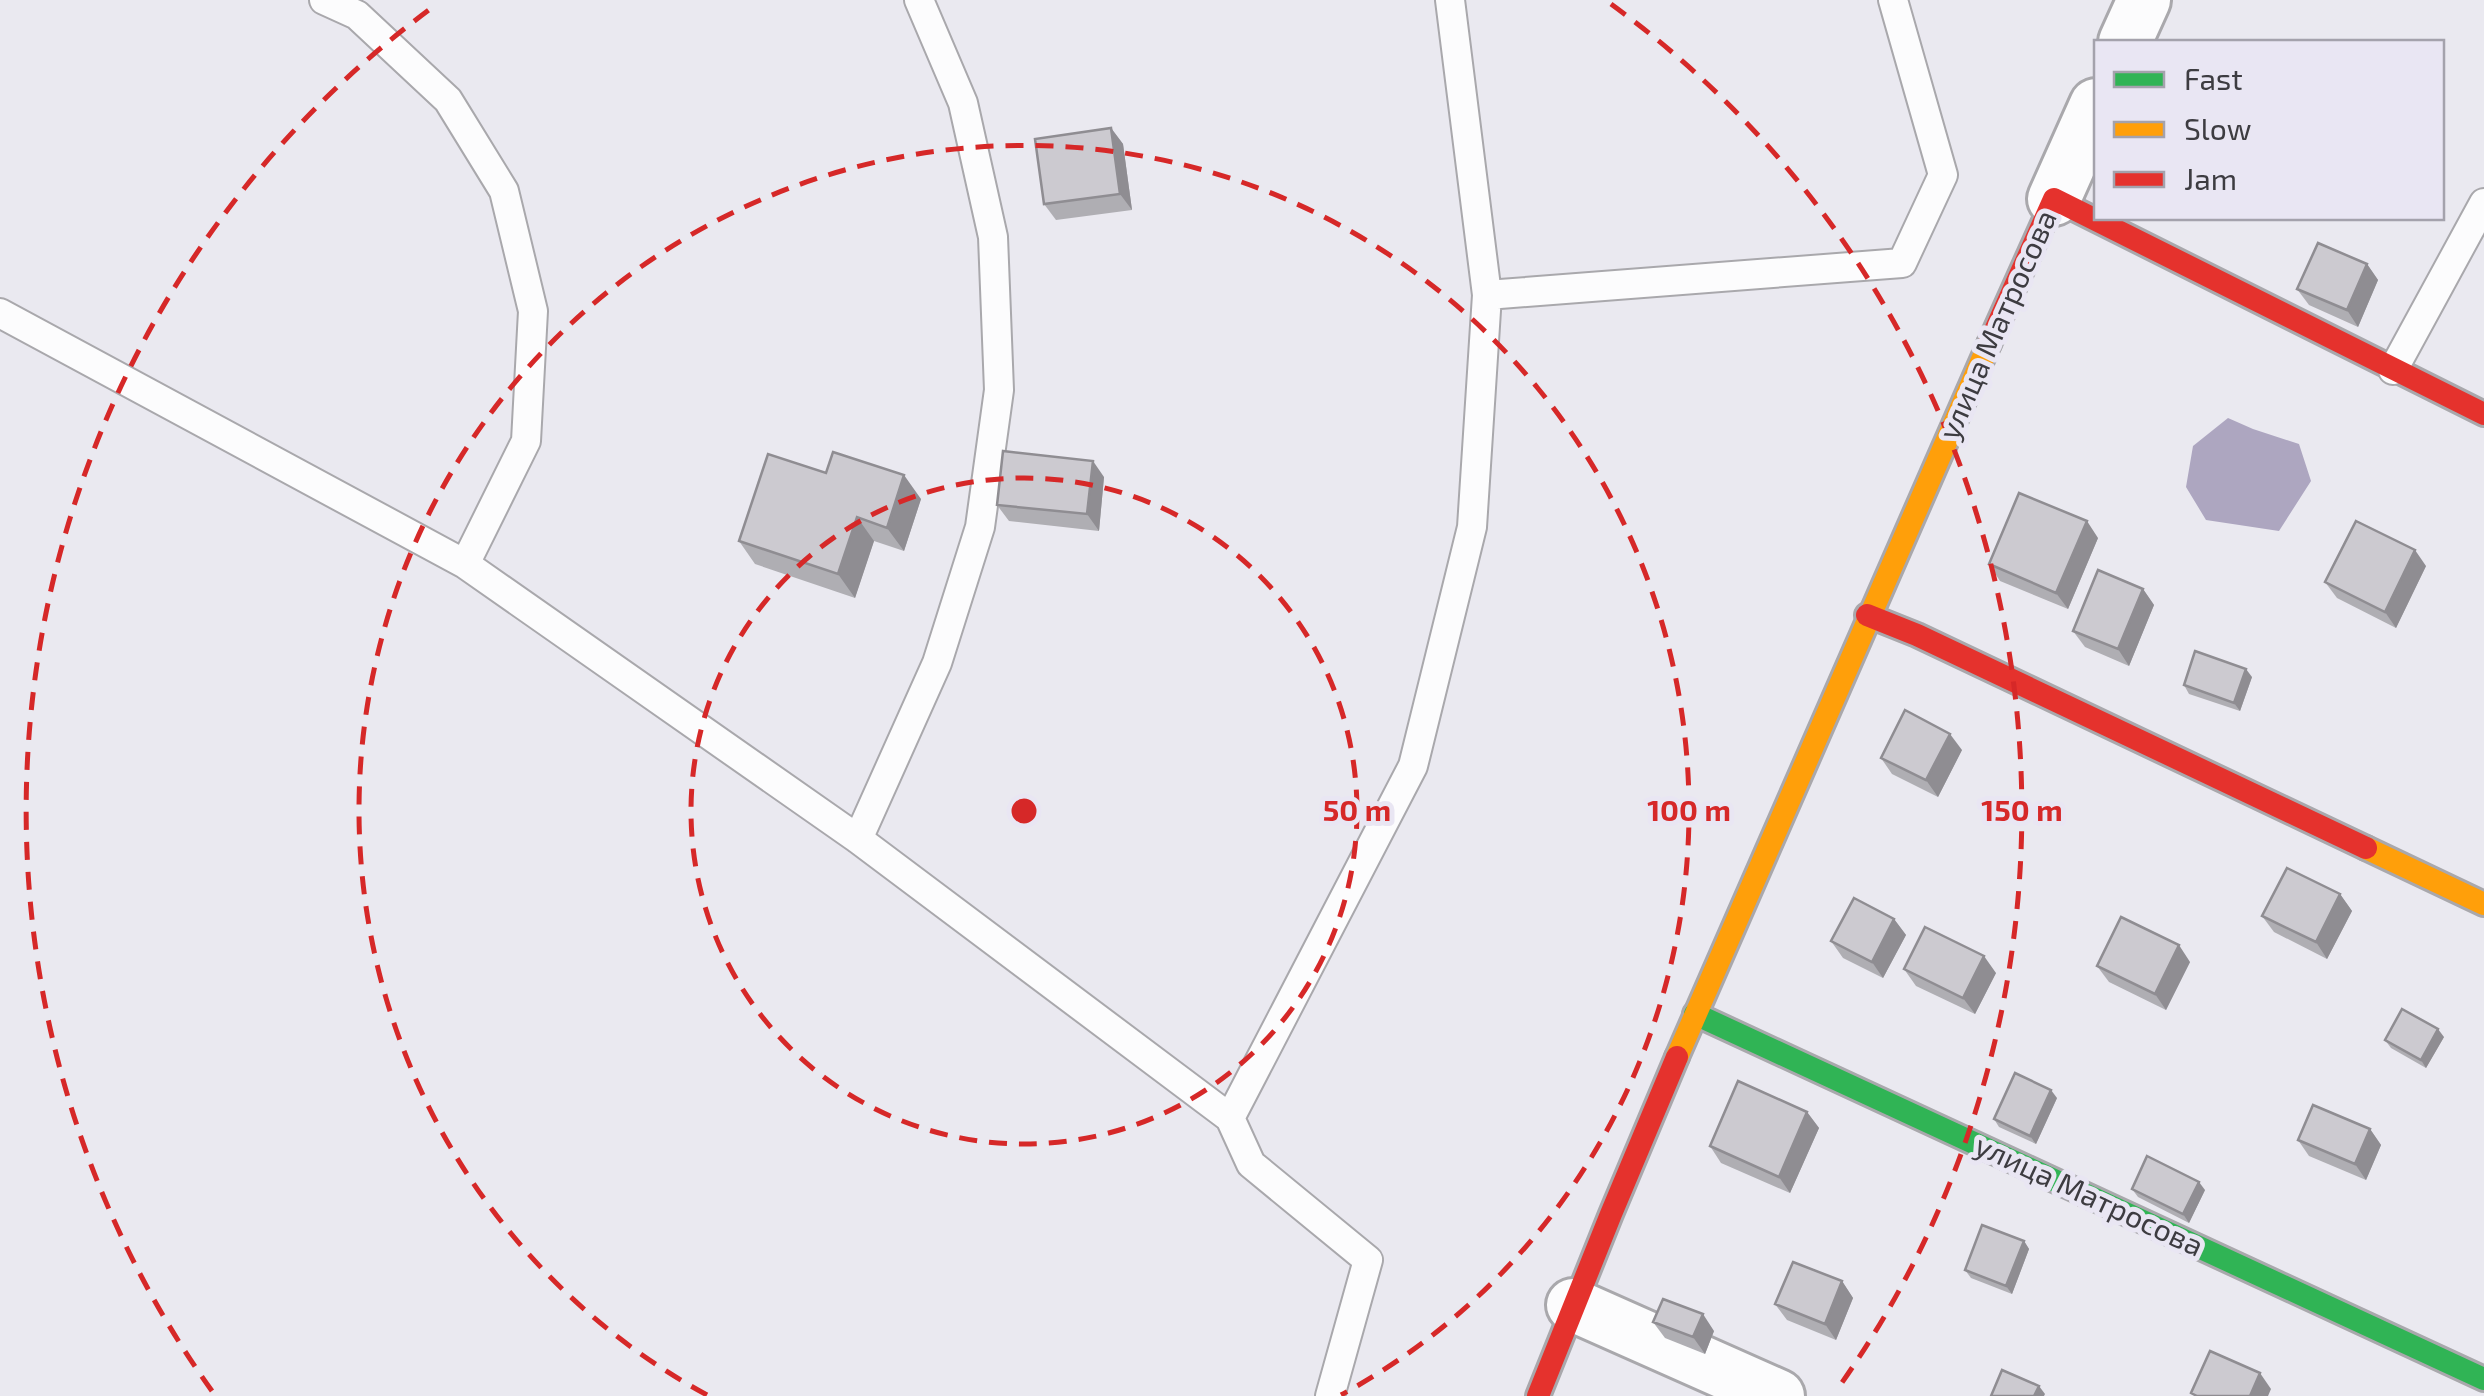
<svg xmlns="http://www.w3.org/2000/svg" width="2484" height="1396" font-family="'Exo 2',sans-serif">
  <rect width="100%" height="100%" fill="#eae9f0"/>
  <!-- water -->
  <path fill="#ada6c0" d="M2228 418 2253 429 2299 444 2311 481 2279 531 2206 520 2186 487 2193 446Z"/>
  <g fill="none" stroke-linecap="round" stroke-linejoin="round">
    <!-- lane casing -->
    <g stroke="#a9a8ac" stroke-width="32">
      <path id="lane" d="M324 0 357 15 448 100 504 191 533 311 526 441 465 564
        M1487 295 1902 263 1943 175 1893 0
        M0 313 465 564 858 839 1230 1118 1251 1164 1368 1260 1330 1396
        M2393 370 2484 203
        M858 839 937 663 980 527 999 390 993 237 963 103 919 0
        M1230 1118 1413 766 1472 527 1487 295 1450 0"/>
    </g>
    <!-- street casing -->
    <g stroke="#a9a8ac" stroke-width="58">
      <path id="street" d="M2125 42 2144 0
        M2054 199 2096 105
        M1573 1305 1778 1396"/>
    </g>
    <!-- fast casing -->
    <g stroke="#a9a8ac" stroke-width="28">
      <path id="fast" d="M1695 1014 2484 1379"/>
    </g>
    <!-- slow casing -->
    <g stroke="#a9a8ac" stroke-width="28">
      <path id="slow" d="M2366 848 2484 904
        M1677 1057 1989 344"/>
    </g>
    <!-- jam casing -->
    <g stroke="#a9a8ac" stroke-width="28">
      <path id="jam" d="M1989 344 2054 199 2484 414
        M1867 615 1917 635 2366 848
        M1538 1396 1611 1214 1677 1057"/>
    </g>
    <!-- lane -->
    <use href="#lane" stroke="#fcfcfd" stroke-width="28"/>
    <!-- street -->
    <use href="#street" stroke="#fcfcfd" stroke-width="52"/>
    <!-- fast -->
    <use href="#fast" stroke="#30b455" stroke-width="22"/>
    <!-- slow -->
    <use href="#slow" stroke="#ff9f0a" stroke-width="22"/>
    <!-- jam -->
    <use href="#jam" stroke="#e5322d" stroke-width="22"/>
  </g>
  <!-- wall -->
  <path fill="#afaeb3" d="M1111 128 1123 144 1132 210 1056 220 1044 204Z
    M2367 264 2378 280 2358 327 2309 305 2297 289Z
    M826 473 921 499 904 551 874 541 855 598 755 564 739 541Z
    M1104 477 1099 531 1009 521 997 505Z
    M2098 538 2068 609 2000 581 1989 564Z
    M2426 566 2396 628 2337 598 2325 582Z
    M2143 589 2154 605 2129 666 2085 647 2073 631Z
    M2252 677 2240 711 2189 694 2184 685Z
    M1962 750 1938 797 1892 774 1881 758Z
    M2340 894 2352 911 2327 959 2274 932 2262 916Z
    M1894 919 1906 935 1883 978 1843 958 1831 941Z
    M2190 962 2166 1010 2109 982 2097 966Z
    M1904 969 1996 973 1975 1014 1916 986Z
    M2444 1037 2426 1068 2391 1048 2385 1040Z
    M2057 1098 2036 1144 1999 1127 1994 1119Z
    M1807 1112 1819 1128 1790 1193 1721 1163 1710 1146Z
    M2370 1129 2381 1145 2366 1180 2309 1156 2298 1140Z
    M2132 1189 2205 1190 2189 1223 2138 1197Z
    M2024 1241 2029 1249 2012 1294 1971 1278 1965 1270Z
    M1842 1281 1853 1298 1836 1340 1787 1320 1775 1304Z
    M1653 1322 1714 1331 1705 1354 1665 1338Z"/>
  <!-- shaded-wall -->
  <path fill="#8f8d92" d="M1111 128 1123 144 1132 210 1120 194Z
    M2367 264 2378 280 2358 327 2347 310Z
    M1093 461 1104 477 1099 531 1087 514Z
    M904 475 921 499 904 551 887 528Z
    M857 517 874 541 855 598 838 574Z
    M2087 521 2098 538 2068 609 2056 593Z
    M2415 550 2426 566 2396 628 2385 612Z
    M2143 589 2154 605 2129 666 2118 649Z
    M2246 669 2252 677 2240 711 2234 703Z
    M1950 734 1962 750 1938 797 1926 780Z
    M2340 894 2352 911 2327 959 2316 942Z
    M1894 919 1906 935 1883 978 1872 962Z
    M2179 945 2190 962 2166 1010 2155 994Z
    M1984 956 1996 973 1975 1014 1963 998Z
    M2438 1029 2444 1037 2426 1068 2421 1060Z
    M2051 1090 2057 1098 2036 1144 2030 1136Z
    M1807 1112 1819 1128 1790 1193 1779 1177Z
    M2370 1129 2381 1145 2366 1180 2355 1164Z
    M2199 1182 2205 1190 2189 1223 2183 1214Z
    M2024 1241 2029 1249 2012 1294 2006 1286Z
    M1842 1281 1853 1298 1836 1340 1825 1324Z
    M1703 1314 1714 1331 1705 1354 1693 1337Z
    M2260 1373 2271 1389 2268 1396H2250Z
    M2039 1386 2045 1394 2044 1396H2034Z"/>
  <!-- building -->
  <path fill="#cccad0" stroke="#8f8d92" stroke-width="2.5" d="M1111 128 1120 194 1044 204 1035 139Z
    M2318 243 2367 264 2347 310 2297 289Z
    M1003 451 1093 461 1087 514 997 505Z
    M833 452 904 475 887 528 857 517 838 574 739 541 768 454 826 473Z
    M2019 493 2087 521 2056 593 1989 564Z
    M2356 521 2415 550 2385 612 2325 582Z
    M2098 570 2143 589 2118 649 2073 631Z
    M2195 651 2246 669 2234 703 2184 685Z
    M1905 710 1950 734 1926 780 1881 758Z
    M2287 868 2340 894 2316 942 2262 916Z
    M1854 898 1894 919 1872 962 1831 941Z
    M2121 917 2179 945 2155 994 2097 966Z
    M1925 927 1984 956 1963 998 1904 969Z
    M2402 1009 2438 1029 2421 1060 2385 1040Z
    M2015 1073 2051 1090 2030 1136 1994 1119Z
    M1738 1081 1807 1112 1779 1177 1710 1146Z
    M2313 1105 2370 1129 2355 1164 2298 1140Z
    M2147 1156 2199 1182 2183 1214 2132 1189Z
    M1982 1225 2024 1241 2006 1286 1965 1270Z
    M1793 1262 1842 1281 1825 1324 1775 1304Z
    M1663 1299 1703 1314 1693 1337 1653 1322Z
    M2210 1351 2260 1373 2250 1396H2197L2191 1393Z
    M2002 1370 2039 1386 2034 1396H1991Z"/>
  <!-- distance rings -->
  <g fill="none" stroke="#d62828" stroke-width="5" stroke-dasharray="18 12">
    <circle cx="1024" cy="811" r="333"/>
    <path d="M707 1395A665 665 0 1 1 1341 1395"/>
    <path d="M212 1391A998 998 0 0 1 437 4M1611 4A998 998 0 0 1 1836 1391"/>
  </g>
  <g text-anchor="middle" stroke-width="10" stroke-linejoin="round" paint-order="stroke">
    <!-- street labels -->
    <g font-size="30" fill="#3d3c41" stroke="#e9e6f3">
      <text transform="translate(1998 325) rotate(-66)" y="10">улица Матросова</text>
      <text transform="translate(2089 1196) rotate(25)" y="10">улица Матросова</text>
    </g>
  </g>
  <circle cx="1024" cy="811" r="15" fill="#d62828" stroke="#e9e6f3" stroke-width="5"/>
  <g font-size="30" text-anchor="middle" font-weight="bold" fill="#d62828" stroke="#e9e6f3" stroke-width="10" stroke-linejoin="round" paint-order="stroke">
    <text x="1357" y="821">50 m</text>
    <text x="1689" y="821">100 m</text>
    <text x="2022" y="821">150 m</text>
  </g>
  <!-- legend -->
  <rect x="2094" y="40" width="350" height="180" fill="#e9e6f3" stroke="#a4a2ac" stroke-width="2.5"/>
  <rect x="2114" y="72" width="50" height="15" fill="#30b455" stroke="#a4a2ac" stroke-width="2.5"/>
  <text x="2184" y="90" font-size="30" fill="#3d3c41">Fast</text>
  <rect x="2114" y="122" width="50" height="15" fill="#ff9f0a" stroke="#a4a2ac" stroke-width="2.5"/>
  <text x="2184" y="140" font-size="30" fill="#3d3c41">Slow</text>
  <rect x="2114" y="172" width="50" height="15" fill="#e5322d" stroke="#a4a2ac" stroke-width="2.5"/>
  <text x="2184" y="190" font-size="30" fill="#3d3c41">Jam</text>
</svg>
